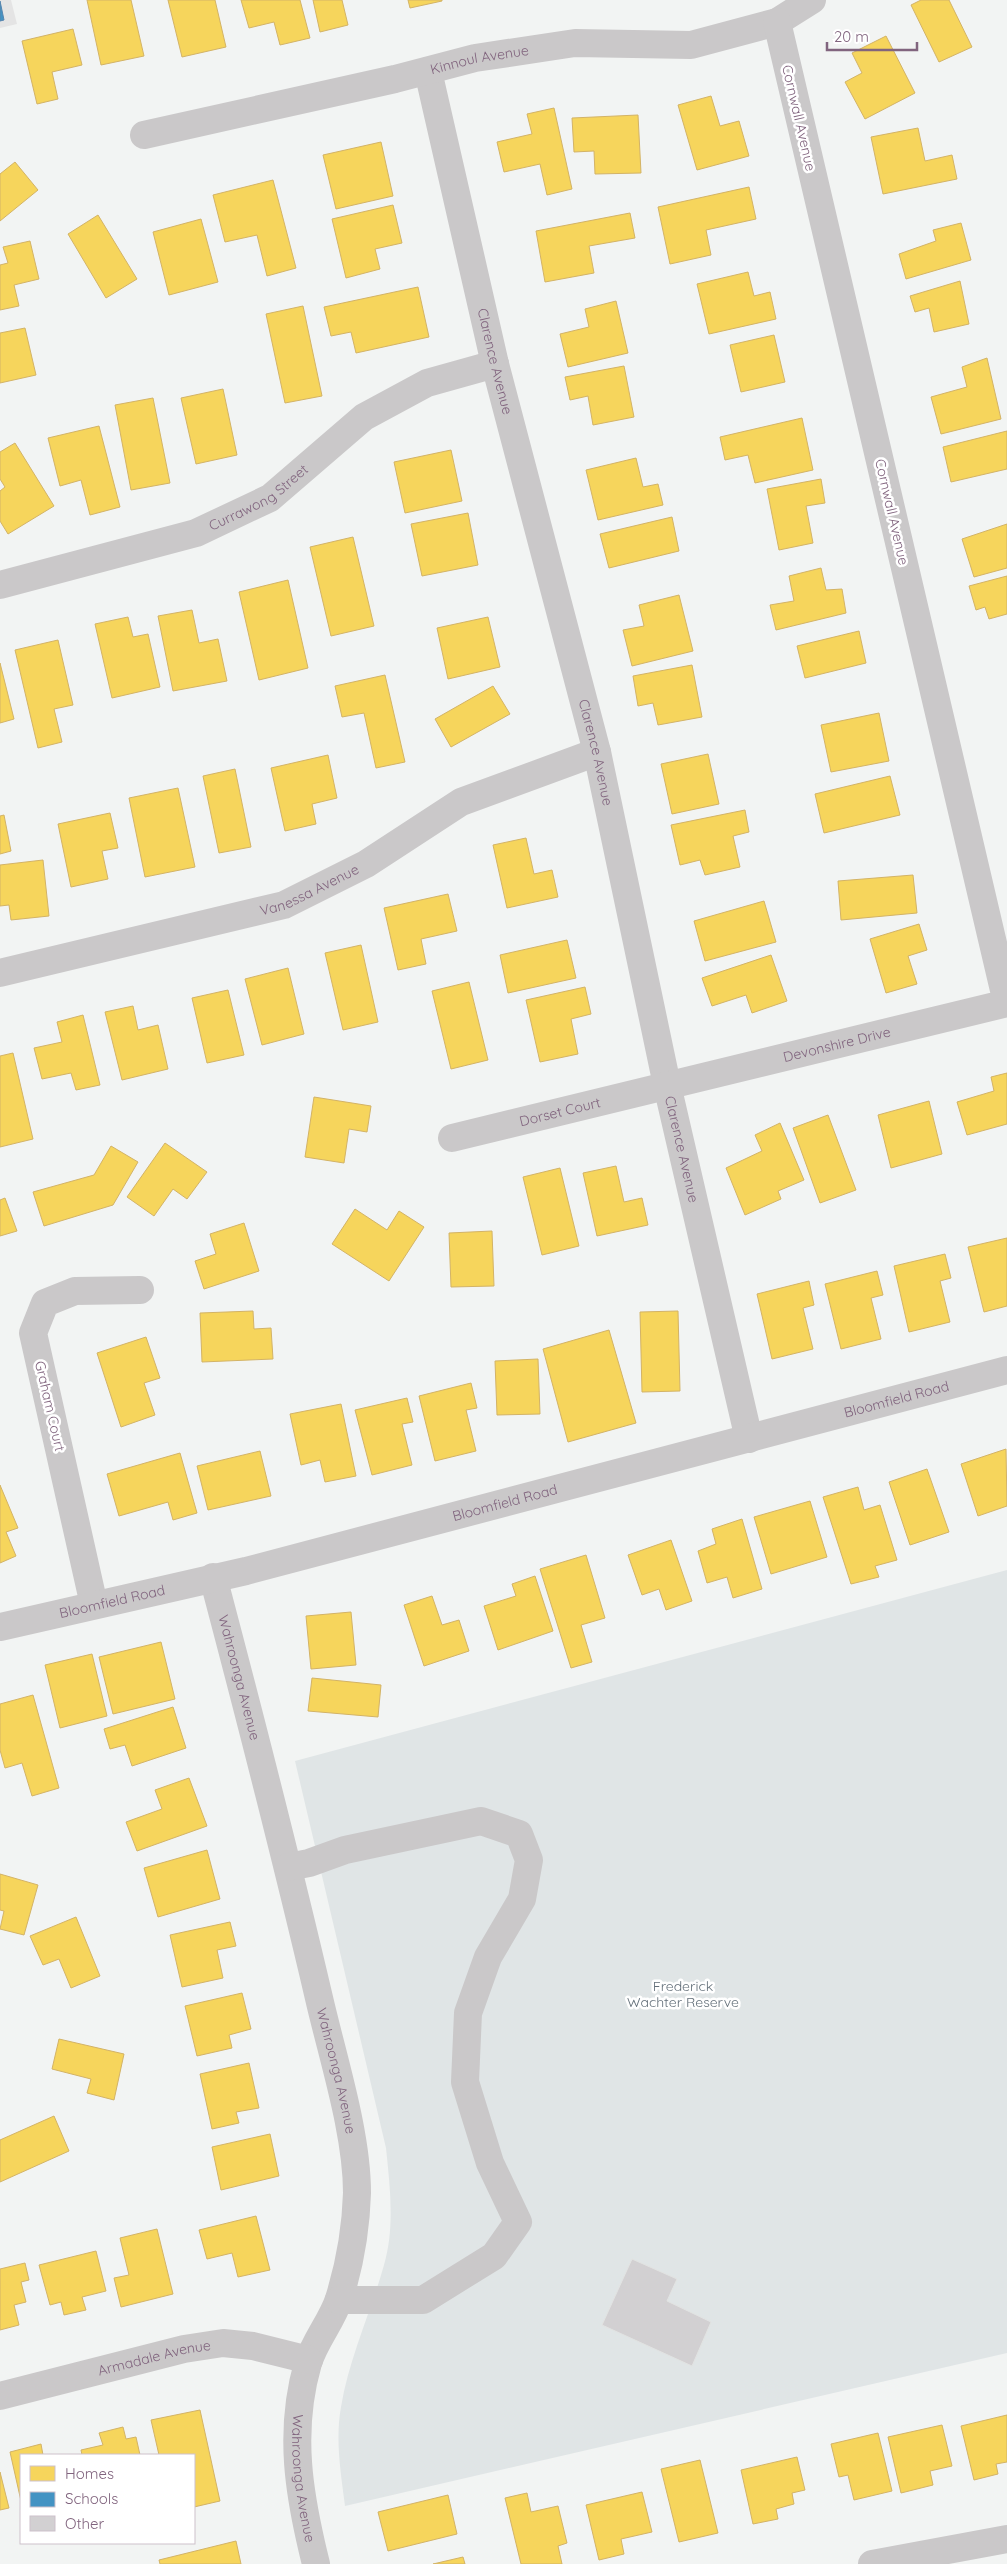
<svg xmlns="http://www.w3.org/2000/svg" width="1007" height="2564" font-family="Quicksand,sans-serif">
  <rect width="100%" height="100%" fill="#f2f4f3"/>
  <!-- built -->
  <path fill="#e4e4e4" d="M0 0H11L17 24 0 28Z"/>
  <!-- green -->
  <path fill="#e0e5e6" d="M1007 1570V2353L345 2506C341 2474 335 2440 341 2407 349 2358 371 2312 384 2265 395 2227 390 2187 386 2148L295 1761Z"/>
  <!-- homes -->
  <path fill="#f6d55c" stroke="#d3b366" d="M87 0H131L144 56 101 65Z
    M168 0H215L226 47 182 57Z
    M241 0H300L310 38 280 45 274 22 249 28Z
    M313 0H342L348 25 320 32Z
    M408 0H442V1L410 8Z
    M921 0H949L972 47 939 62 911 5Z
    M73 29 82 65 52 72 58 99 37 104 22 41Z
    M886 36 915 93 865 119 845 82 862 73 852 53Z
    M711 96 720 126 739 121 749 156 697 170 678 105Z
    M554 108 572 189 547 195 540 164 504 172 497 142 532 134 527 114Z
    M638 115 641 173 595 174 594 151 574 152 572 118Z
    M918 128 925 161 952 155 957 179 883 194 871 137Z
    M381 142 393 196 336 209 323 155Z
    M15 162 38 190 0 221V174Z
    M273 180 296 268 267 276 257 235 225 242 213 195Z
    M749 187 756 219 706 230 711 255 670 264 658 207Z
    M393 205 402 243 375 249 380 269 346 278 332 219Z
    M630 213 635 238 589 246 594 273 545 282 536 231Z
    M98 215 137 279 106 298 68 234Z
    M201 219 218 282 169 295 153 232Z
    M961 223 971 260 906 279 899 254 936 241 933 230Z
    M30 241 39 279 14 285 19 306 0 310V265L8 263 3 247Z
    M748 272 754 296 770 292 776 319 709 334 697 284Z
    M960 281 969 324 934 332 929 308 915 312 910 296Z
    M418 287 429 337 356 353 351 332 331 336 324 307Z
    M616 301 628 353 568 367 560 334 589 327 585 309Z
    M303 306 322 396 285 403 266 314Z
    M25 328 36 375 0 383V333Z
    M774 335 785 382 741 392 730 345Z
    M987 358 1001 419 941 434 931 397 967 387 962 367Z
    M624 366 634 417 593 425 588 396 570 400 565 377Z
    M223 389 237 455 196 464 181 398Z
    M153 398 170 483 131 490 115 405Z
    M802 418 813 470 755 483 748 455 725 460 720 437Z
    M99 426 120 507 90 515 81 480 60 486 48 438Z
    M1007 431V469L951 482 943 447Z
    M15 443 54 506 8 534 0 521V491L5 487 0 479V452Z
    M451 450 462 501 405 513 394 462Z
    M636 458 643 487 658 484 663 505 598 520 586 470Z
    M821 479 825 503 806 506 813 543 779 550 767 489Z
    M468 513 478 565 422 576 411 524Z
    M672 517 679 551 609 568 600 534Z
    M1007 524V568L974 577 962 539Z
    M353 537 374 626 331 636 310 547Z
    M821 568 826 590 842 589 846 613 776 630 770 605 794 601 789 576Z
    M1007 576V614L989 619 985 607 976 610 969 586Z
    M288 580 308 668 259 680 239 592Z
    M679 595 693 651 632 666 623 630 644 626 639 605Z
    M192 610 199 643 218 639 227 681 173 691 158 616Z
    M128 617 133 637 148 634 160 687 112 698 95 624Z
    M488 617 500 667 448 679 437 628Z
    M859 631 866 663 805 678 797 646Z
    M58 640 73 705 54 709 62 742 38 748 15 650Z
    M0 663 14 719 0 723Z
    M692 665 702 717 658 725 653 703 638 706 633 676Z
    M385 675 405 762 376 768 364 713 342 717 335 686Z
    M493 686 510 714 451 747 435 719Z
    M879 713 889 761 831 772 821 725Z
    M708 754 719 804 672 814 661 764Z
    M328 755 337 798 312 804 316 824 285 831 271 768Z
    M235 769 251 847 219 853 203 776Z
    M890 776 900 815 824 833 815 794Z
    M178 788 195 867 145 877 129 798Z
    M745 810 749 832 733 836 740 867 705 875 700 860 680 865 671 825Z
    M110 813 118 848 102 851 108 879 71 887 58 824Z
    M4 815 11 851 0 854V816Z
    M526 838 534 874 552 870 558 897 507 908 493 845Z
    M43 860 49 916 11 920 9 905 0 906V865Z
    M913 875 917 913 841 920 838 881Z
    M448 894 457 931 421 939 426 964 398 970 384 908Z
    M764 901 776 942 705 961 694 921Z
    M919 924 927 950 908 956 917 984 886 993 870 939Z
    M567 940 576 978 508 993 500 955Z
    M361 945 378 1022 343 1030 325 953Z
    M771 955 787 1001 752 1013 746 995 712 1006 702 978Z
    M288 968 304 1034 262 1045 245 979Z
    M469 982 488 1060 451 1069 432 991Z
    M585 987 591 1014 571 1019 578 1054 540 1062 526 1000Z
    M228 990 244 1055 207 1063 192 998Z
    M133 1006 138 1030 158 1025 168 1069 122 1080 105 1012Z
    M83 1015 100 1085 76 1090 71 1073 42 1079 34 1048 62 1042 57 1022Z
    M13 1053 33 1139 0 1147V1056Z
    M1007 1073V1124L967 1135 957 1102 994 1091 991 1077Z
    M314 1097 371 1106 367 1132 349 1129 344 1163 305 1157Z
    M929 1101 942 1154 891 1168 878 1115Z
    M828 1115 856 1190 820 1203 793 1128Z
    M780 1123 804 1180 778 1191 781 1199 745 1215 726 1168 762 1151 755 1135Z
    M165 1143 207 1172 187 1199 173 1189 154 1216 127 1197Z
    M111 1146 138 1162 113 1205 44 1226 33 1192 94 1175Z
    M616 1166 624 1202 642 1198 648 1225 597 1236 583 1173Z
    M560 1168 579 1246 542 1255 523 1177Z
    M5 1198 17 1231 0 1236V1200Z
    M355 1209 387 1230 399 1211 424 1227 389 1281 332 1244Z
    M244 1223 259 1271 204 1289 195 1261 216 1254 210 1234Z
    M492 1231 494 1286 451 1287 449 1233Z
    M1007 1238V1306L984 1312 968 1247Z
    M945 1254 951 1278 940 1281 950 1322 909 1332 894 1266Z
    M877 1271 883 1295 871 1298 881 1339 841 1349 825 1284Z
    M809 1281 814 1305 803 1308 813 1349 772 1359 757 1294Z
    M253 1311 254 1329 271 1328 273 1359 202 1362 200 1313Z
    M678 1311 680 1391 642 1392 640 1312Z
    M609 1330 636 1423 568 1442 543 1349Z
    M146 1337 160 1378 144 1383 155 1415 121 1427 97 1353Z
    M538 1359 540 1414 497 1415 495 1361Z
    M471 1383 477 1408 466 1410 476 1451 435 1461 419 1396Z
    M407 1398 413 1422 402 1424 412 1465 372 1475 355 1410Z
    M341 1404 356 1476 325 1482 320 1460 301 1465 290 1414Z
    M1006 1449 1007 1506 978 1516 961 1464Z
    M260 1451 271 1496 208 1510 197 1466Z
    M180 1453 197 1513 173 1520 168 1502 119 1516 107 1474Z
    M927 1469 949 1532 910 1545 889 1482Z
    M0 1485 18 1528 6 1532 16 1556 0 1563Z
    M858 1487 864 1510 880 1505 897 1560 875 1566 879 1577 851 1584 823 1497Z
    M810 1501 827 1557 771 1574 754 1517Z
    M742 1519 762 1589 733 1598 727 1577 707 1583 698 1551 716 1544 712 1529Z
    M671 1540 692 1601 666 1610 659 1589 642 1595 628 1555Z
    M586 1555 605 1618 581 1625 592 1662 571 1668 540 1569Z
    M535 1576 553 1631 498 1650 484 1606 516 1596 512 1584Z
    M432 1596 442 1625 459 1620 469 1651 424 1666 404 1605Z
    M351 1612 356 1665 311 1669 306 1616Z
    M161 1642 175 1699 113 1714 99 1657Z
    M92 1654 107 1716 60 1728 45 1665Z
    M312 1678 381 1685 378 1717 308 1711Z
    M33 1695 59 1788 32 1796 22 1763 5 1768 0 1750V1704Z
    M173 1707 186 1748 132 1766 125 1745 110 1749 104 1729Z
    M189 1778 207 1826 137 1851 126 1822 162 1809 155 1790Z
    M207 1850 220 1899 158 1917 144 1868Z
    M0 1874 38 1885 24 1935 0 1929 4 1911 0 1910Z
    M76 1917 100 1976 71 1988 59 1959 43 1965 30 1936Z
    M230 1922 236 1946 217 1950 223 1978 182 1987 170 1935Z
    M242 1993 251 2029 229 2035 232 2048 197 2056 185 2006Z
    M59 2039 124 2054 114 2100 87 2093 91 2079 52 2069Z
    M249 2063 259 2108 236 2112 239 2123 212 2129 200 2074Z
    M54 2116 69 2151 0 2182V2140Z
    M270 2134 279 2176 221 2190 212 2147Z
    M256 2216 270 2270 238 2277 232 2253 207 2259 199 2230Z
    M157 2229 173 2294 121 2307 114 2278 129 2275 120 2238Z
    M96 2251 106 2291 82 2297 86 2310 64 2315 61 2302 50 2305 39 2265Z
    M25 2263 29 2280 21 2282 26 2302 14 2305 19 2325 0 2330V2269Z
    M200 2410 220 2501 194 2507V2455H159L151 2420Z
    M1007 2415V2462L996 2464 998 2474 974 2480 961 2426Z
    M942 2425 952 2466 930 2471 933 2485 901 2493 888 2437Z
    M123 2427 126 2439 136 2437 140 2455H82L81 2450 103 2445 99 2433Z
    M878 2433 892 2491 854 2500 848 2475 839 2477 831 2444Z
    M41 2444 43 2455H21V2501L10 2452Z
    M797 2457 805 2490 792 2493 794 2504 776 2509 778 2519 753 2524 741 2470Z
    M700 2460 718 2533 679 2542 661 2469Z
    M0 2472 9 2508 0 2510Z
    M642 2492 652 2532 621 2539 624 2554 599 2560 586 2505Z
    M527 2493 531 2512 558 2506 567 2543 558 2546 562 2564H521L505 2498Z
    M448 2495 457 2534 388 2551 378 2512Z
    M236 2541 241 2564H160L159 2560Z
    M463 2557 465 2564H433Z"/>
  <!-- schools -->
  <path fill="#4393c3" stroke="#5685ae" d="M0 1 4 20 0 21Z"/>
  <!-- building -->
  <path fill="#d2d0d2" stroke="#e2e3e2" d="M632 2259 677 2279 667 2301 711 2322 692 2366 602 2325Z"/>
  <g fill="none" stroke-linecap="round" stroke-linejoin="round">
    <!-- minor -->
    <g stroke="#cac8c9" stroke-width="28">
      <path id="s1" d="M428 71 495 364 597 752 667 1085 749 1439"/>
      <path id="s2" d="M144 135 395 79 475 58 575 43 691 45 777 22 812 0"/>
      <path id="s3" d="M0 585 196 533 270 498 364 417 427 383 495 364"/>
      <path id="s4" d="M0 973 284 905 366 864 461 802 597 752"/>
      <path id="s5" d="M452 1138 1007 1003 777 22"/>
      <path id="s6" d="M213 1577C250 1717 286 1857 319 1998 333 2059 357 2132 357 2193 356 2227 349 2267 339 2299 332 2321 315 2340 308 2363 288 2432 299 2496 316 2564"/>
      <path d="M94 1605 33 1333 45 1303 75 1291 140 1290"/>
      <path id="s7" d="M0 1627 246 1571 1007 1370"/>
      <path d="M288 1867 309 1863 345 1850 481 1821 519 1834 529 1860 522 1899 488 1957 468 2013 465 2082 490 2163 518 2222 494 2256 423 2300H339"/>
      <path id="s8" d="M0 2396 184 2349 223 2343 253 2346 309 2360"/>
      <path d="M872 2564 1007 2539"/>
    </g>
  </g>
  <g text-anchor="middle" stroke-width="5" stroke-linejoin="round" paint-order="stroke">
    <!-- street labels -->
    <g font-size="14" fill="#81647e" stroke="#fff">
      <text dy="5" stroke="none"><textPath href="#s2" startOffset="344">Kinnoul Avenue</textPath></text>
      <text transform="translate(799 118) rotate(77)" y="5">Cornwall Avenue</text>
      <text dy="5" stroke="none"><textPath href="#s1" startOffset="298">Clarence Avenue</textPath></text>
      <text dy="5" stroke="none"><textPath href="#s3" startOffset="275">Currawong Street</textPath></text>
      <text transform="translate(892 512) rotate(77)" y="5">Cornwall Avenue</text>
      <text dy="5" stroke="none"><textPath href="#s1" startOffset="702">Clarence Avenue</textPath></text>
      <text dy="5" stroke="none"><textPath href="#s4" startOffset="321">Vanessa Avenue</textPath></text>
      <text dy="5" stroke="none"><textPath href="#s5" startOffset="396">Devonshire Drive</textPath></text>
      <text dy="5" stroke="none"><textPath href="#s5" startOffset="111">Dorset Court</textPath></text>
      <text dy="5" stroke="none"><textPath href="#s1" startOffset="1108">Clarence Avenue</textPath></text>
      <text dy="5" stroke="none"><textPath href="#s7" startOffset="925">Bloomfield Road</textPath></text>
      <text transform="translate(50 1406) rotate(77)" y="5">Graham Court</text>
      <text dy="5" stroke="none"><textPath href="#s7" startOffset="520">Bloomfield Road</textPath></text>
      <text dy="5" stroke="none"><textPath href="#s7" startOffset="115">Bloomfield Road</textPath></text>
      <text dy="5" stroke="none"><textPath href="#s6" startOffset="104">Wahroonga Avenue</textPath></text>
      <text dy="5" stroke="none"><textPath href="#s6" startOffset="509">Wahroonga Avenue</textPath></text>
      <text dy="5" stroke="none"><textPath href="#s8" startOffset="159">Armadale Avenue</textPath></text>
      <text dy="5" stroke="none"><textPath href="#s6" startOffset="929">Wahroonga Avenue</textPath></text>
    </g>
    <!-- park labels -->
    <g font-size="14" fill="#636f79" stroke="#fff">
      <text x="683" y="1991">Frederick<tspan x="683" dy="16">Wachter Reserve</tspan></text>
    </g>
  </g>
  <!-- legend -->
  <rect x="20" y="2454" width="175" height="90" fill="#ffffff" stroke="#cdc1cb"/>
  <rect x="30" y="2466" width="25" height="15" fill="#f6d55c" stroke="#cdc1cb"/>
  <text x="65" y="2479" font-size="15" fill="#81647e">Homes</text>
  <rect x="30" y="2492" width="25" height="15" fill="#4393c3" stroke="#cdc1cb"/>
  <text x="65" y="2504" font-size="15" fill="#81647e">Schools</text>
  <rect x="30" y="2516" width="25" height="15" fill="#d2d0d2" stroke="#cdc1cb"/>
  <text x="65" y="2529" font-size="15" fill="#81647e">Other</text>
  <!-- scale -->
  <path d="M827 42v8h90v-8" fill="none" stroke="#81647e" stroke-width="2.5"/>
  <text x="834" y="42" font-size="15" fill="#81647e" stroke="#ffffff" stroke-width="4" paint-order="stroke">20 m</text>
</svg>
